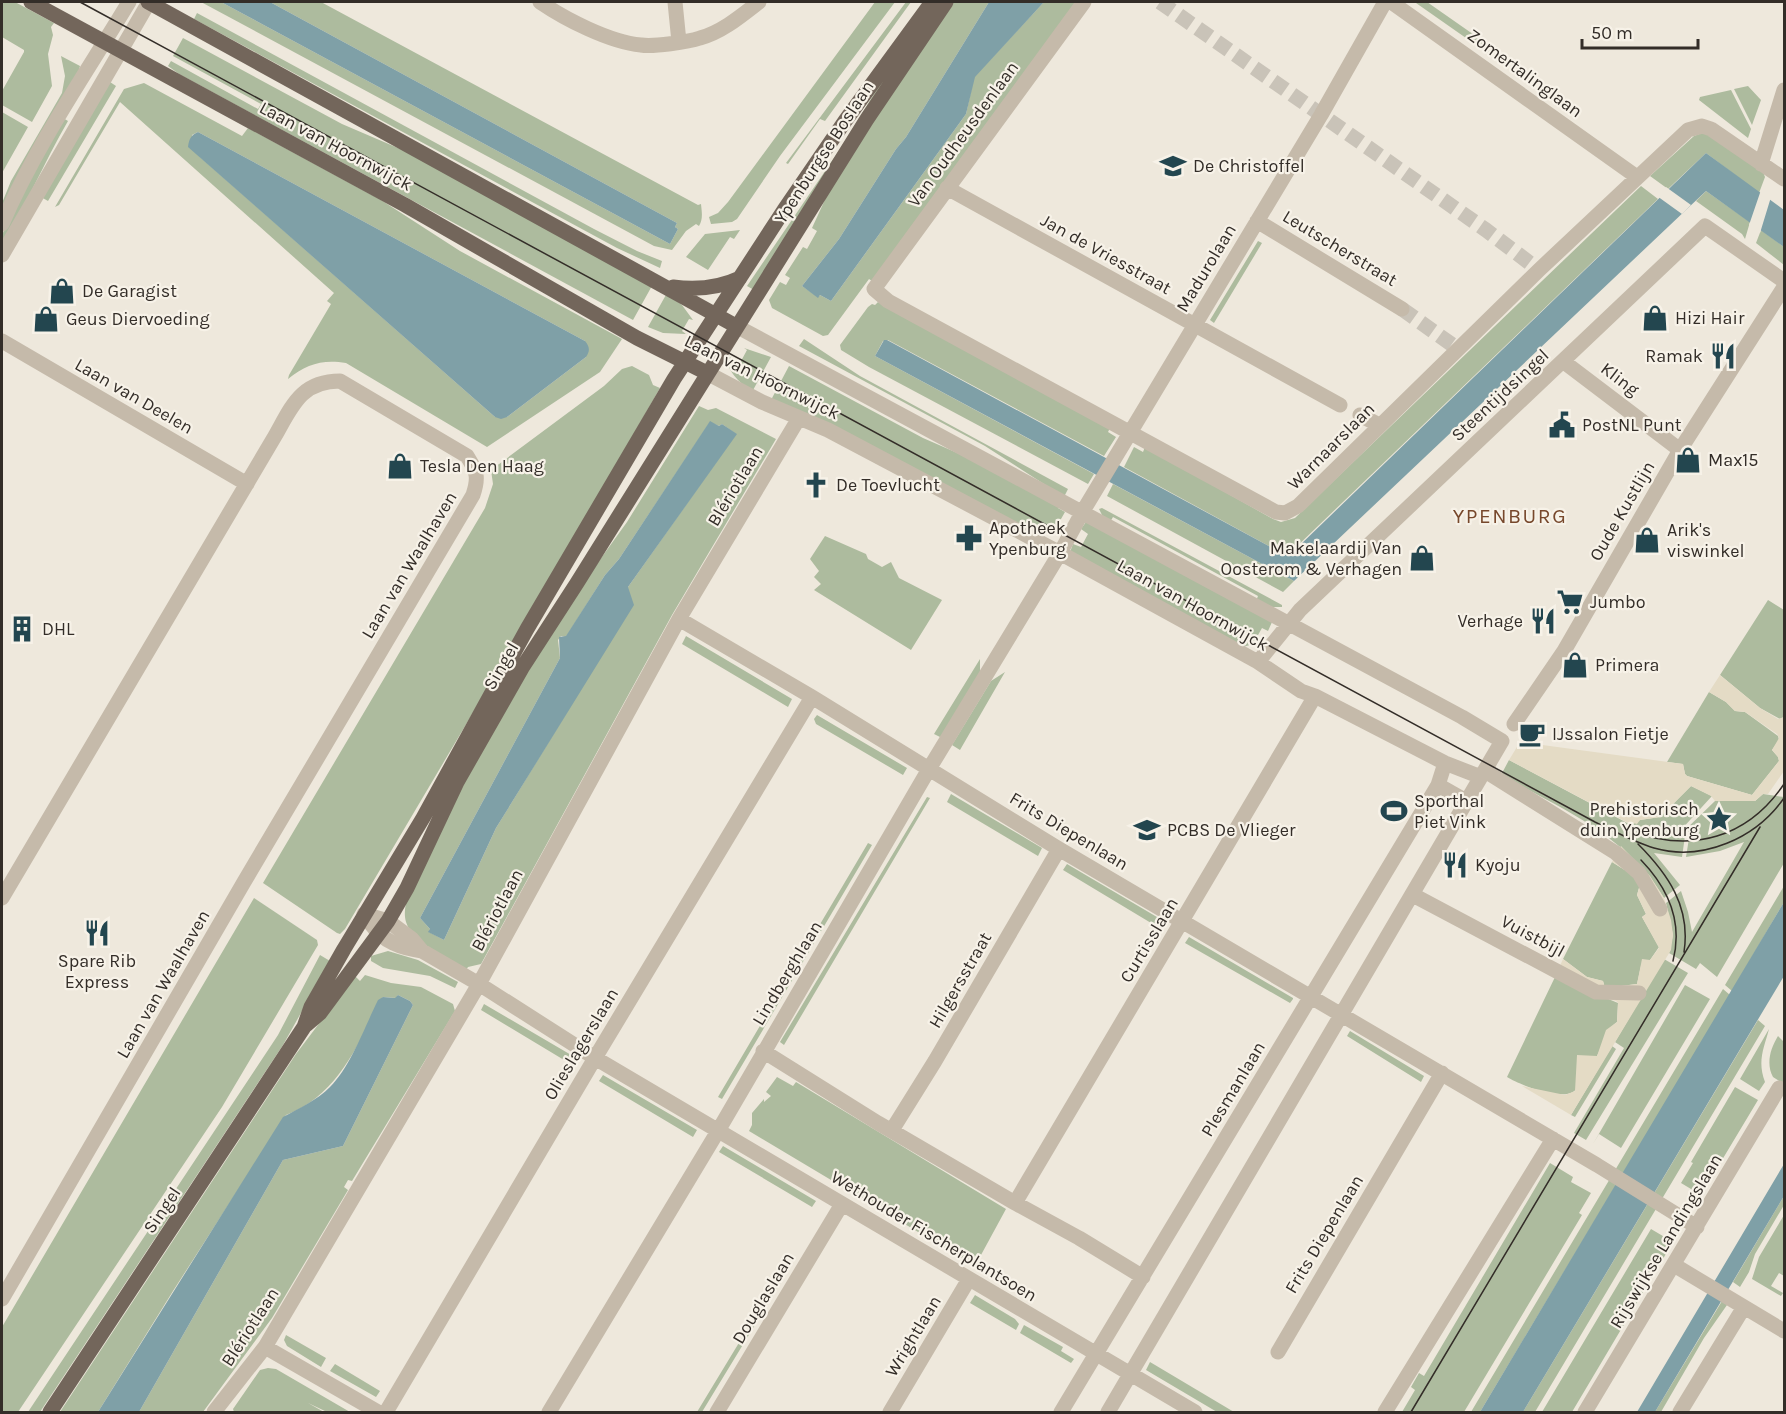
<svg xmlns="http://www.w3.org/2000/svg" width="1786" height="1414" font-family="Karla,sans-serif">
  <rect width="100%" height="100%" fill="#eee8dc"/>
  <!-- green -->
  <path fill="#adbb9e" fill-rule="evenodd" d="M2 2H15L54 23 51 27 53 35 48 54 52 86 32 122 2 105V91L24 52V50L2 37Z
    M201 2H221L670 244 678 229 675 227 677 223 270 2H321L698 205 701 204C702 213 703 219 699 226L696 224 686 231 672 250 654 246Z
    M875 2H895L780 156 737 219 732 222 711 224 709 217 718 213 728 202Z
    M906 2H911L825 121 820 119 788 164 786 163Z
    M937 2 754 290 747 286 840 149 898 55Z
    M949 2H989L906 137 896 149 839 239 802 286 818 297 820 295 831 301 966 114 974 77 1044 2H1078L872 281 869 279 828 335 823 336 772 308 769 300 780 282 786 285 790 278 785 275 803 247 807 249 817 231 812 228 834 180Z
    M1417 2H1427L1510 60 1506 66 1416 3Z
    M197 13 594 229 637 251 662 261 660 268 617 248 194 19Z
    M183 38 342 124 419 157 653 284 633 320 179 74 168 66 171 61 258 109 261 104 173 56Z
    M61 56 80 66 78 73 2 215V203L11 181 62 93 65 76Z
    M110 82 116 86 48 201 41 197Z
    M144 83 242 136 248 128 381 200 460 251 622 339 600 372 487 447 346 363C323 359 306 364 288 379L289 375 331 304 327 301 334 293 120 102 59 205 55 207 124 89ZM198 132 585 341 586 357 507 417H495L200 157 192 135Z
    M1748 86 1761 100 1752 125 1734 89Z
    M1731 90 1751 129 1748 138 1699 100 1700 97Z
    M2 112 28 127 2 173Z
    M63 118 68 121C44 162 27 205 2 244V235L8 221Z
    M1702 133 1709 135 1763 172 1765 177 1759 193 1706 153 1668 189 1650 176 1694 136Z
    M1641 186 1658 199 1291 552H1280L1124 467 1134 447 1143 452 1145 447 1273 519 1281 522 1295 518Z
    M1706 191 1750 222 1745 239 1742 234 1696 201Z
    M740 230 734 239 730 237 708 270 686 257 705 234Z
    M1761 230 1784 247V265L1756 243Z
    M1258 241 1262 243 1214 323 1210 320Z
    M667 293 682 305 693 320 689 319 682 331 686 334 663 333 648 327Z
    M878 302 1110 428 1108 432 1116 437 1104 456 888 340 883 341 875 356 1094 474 1088 484 869 367 841 350 840 345 868 307 872 304 875 305Z
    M804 339 860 376 1068 489 1064 497 985 446 799 346Z
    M744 348 771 357 752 392C738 381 728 372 724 354L740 363 747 350Z
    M632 366 649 375 653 385 660 388 523 628 345 929 340 934 337 933 263 883 485 508 493 484 491 470 604 386 622 369Z
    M789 366 923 438 1001 472 1060 504 1058 508 1065 512 1053 533 1044 534 1041 540 771 400Z
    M699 406 708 410 716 408 776 439 672 615 481 964 468 967 466 970C449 959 412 942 406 922 404 915 405 909 406 903L454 797 561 614 627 522ZM710 422 719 426 722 424 736 434 628 587 567 712 496 828 444 940 429 932 430 929 420 918 560 658 558 640 561 636 566 637 605 575 619 559Z
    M1113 484 1294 581 1283 592 1107 496Z
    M1102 508 1282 605V607H1271L1256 601 1258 596 1113 517 1110 522 1103 517 1099 509Z
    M1086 522 1272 622 1268 631 1262 628 1253 644 1243 647 1070 552 1073 544 1081 547 1088 534 1081 529Z
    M825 536 866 554 868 559 882 567 891 562 899 578 942 600 911 650 814 590 821 584 814 577 819 571 810 559Z
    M1768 600 1784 610V717L1780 719 1760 708 1720 675Z
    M686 636 792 699 788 707 682 644Z
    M980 659V674L942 738 934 734Z
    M1005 672 960 750 952 745 991 681Z
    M1709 692 1726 702 1735 711 1745 712 1778 736 1779 740 1772 750 1778 757 1779 761 1752 795 1687 776 1685 774 1683 764 1667 762Z
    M817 715 907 768 903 775 816 724 814 719Z
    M1509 760 1631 825 1640 820 1660 817 1691 786 1712 796 1680 831V836H1685L1682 857 1654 853 1680 885 1664 898C1628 836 1560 808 1501 775Z
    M951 794 1042 848 1038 856 947 802Z
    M1763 794 1784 797V863L1717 977 1700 963 1696 969 1669 953 1673 935 1666 903 1681 891 1688 912 1692 932 1744 842 1720 851 1686 857 1690 832H1683L1715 801H1755Z
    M927 797 930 798 784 1045 780 1042Z
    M868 843 872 845 722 1099 718 1097Z
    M1612 862 1636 877 1640 884 1637 895 1646 914 1642 917 1659 947 1650 960 1641 966 1637 984 1605 988 1603 981 1587 977 1563 959Z
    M1067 864 1162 920 1163 923 1161 929 1063 870Z
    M1784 886V902L1732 991 1725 985Z
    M254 898 317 940 318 945 222 1107 18 1412H2V1327Z
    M1189 937 1293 998V999L1290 1003 1185 943Z
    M388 951 418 960 458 982 455 988 430 976 383 968 371 961V956Z
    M320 955 330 961 283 1045 40 1412H28L278 1035Z
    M1664 959 1688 973 1586 1140 1574 1133 1624 1048 1615 1042Z
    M365 975 391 983 421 987 453 1004 455 1011 352 1181 348 1180 344 1187 348 1190 272 1318 203 1412H139L283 1160 343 1146 413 1005 410 1001 398 995 396 998 383 997C358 1043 339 1095 286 1115L173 1291 98 1412H60L296 1054 355 976 360 981Z
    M1555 977 1618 1003 1617 1022C1601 1035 1605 1042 1596 1058 1592 1066 1580 1088 1573 1092 1559 1100 1520 1085 1507 1077Z
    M1685 985 1710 999 1621 1148 1599 1134 1593 1144Z
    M1723 989 1730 995 1480 1412H1471Z
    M484 1004 578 1059 574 1066 481 1010Z
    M1758 1020 1765 1026 1535 1412H1523Z
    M1769 1029C1764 1048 1757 1061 1765 1082L1759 1091 1740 1079Z
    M1350 1031 1424 1076 1421 1082 1347 1036Z
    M1778 1036 1784 1042V1084L1773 1077C1766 1064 1770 1049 1778 1036Z
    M1612 1046 1616 1049 1575 1117 1571 1115Z
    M603 1075 697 1130 693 1137 599 1081Z
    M777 1077 793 1086 796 1082 1006 1209 975 1266 749 1131 752 1125V1113L764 1099V1102L771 1096 766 1092Z
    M1735 1087 1758 1100 1701 1195 1681 1183 1693 1163 1691 1162Z
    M723 1146 816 1201 812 1207 719 1152Z
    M1550 1163 1573 1177 1571 1182 1591 1193 1579 1213 1582 1215 1464 1412H1402L1415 1390 1411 1387 1419 1373 1424 1376Z
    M1784 1196V1205L1755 1254 1749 1272 1740 1287 1733 1282Z
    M1784 1215V1276L1779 1273 1771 1286 1783 1293 1781 1296 1752 1279 1759 1257Z
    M1651 1229 1673 1242 1572 1412H1542Z
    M780 1275 784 1277 702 1412H697Z
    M975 1295 1015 1319 1019 1324 1016 1330 970 1303Z
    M1722 1301 1727 1305 1704 1338 1661 1412H1655Z
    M1024 1325 1063 1347 1061 1351 1074 1359 1071 1363 1020 1333Z
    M286 1335 326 1358 321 1367 287 1346 284 1340Z
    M1150 1362 1234 1412H1217L1146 1370Z
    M335 1364 380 1391 376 1397 330 1371Z
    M268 1368 276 1369 350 1412H327L308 1403 324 1412H234L233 1409 260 1370Z"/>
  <!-- plaza -->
  <path fill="#e4dbc5" d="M1720 675 1760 708 1778 719 1784 717V771L1768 794H1763L1755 801H1715L1711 796 1691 786 1660 817 1640 820 1637 824 1633 823 1632 825 1509 760 1520 742 1683 764 1685 774 1687 776 1752 795 1779 761 1778 757 1772 750 1779 738 1777 734 1745 712 1735 711 1726 702 1709 692Z
    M1621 846 1650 876 1664 898 1671 920 1673 935 1671 950 1571 1115 1522 1086 1565 1095 1575 1091 1577 1055 1597 1056 1606 1030 1617 1022 1618 1003 1616 1001 1586 993 1555 977 1563 959 1587 977 1603 981 1605 988 1637 984 1642 959 1650 960 1659 948 1642 917 1646 914 1637 895 1640 885 1636 877 1612 862Z"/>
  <!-- water -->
  <path fill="#7fa0a7" d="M221 2H270L677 223 675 227 678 229 670 244Z
    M989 2H1044L975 77 966 114 831 301 820 295 818 298 802 286 839 239 896 149 906 137Z
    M198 132 585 341C590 347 590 351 586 357L507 417 501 419 495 417 188 147C189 139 191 135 198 132Z
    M1706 153 1784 210V247L1706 191 1294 581 875 356 884 340H887L1280 552 1286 553 1297 548Z
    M710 421 719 426 722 424 737 434 628 587 634 605 496 828 444 940 428 932 430 929 420 918 560 658 559 637 566 636 605 575 619 559Z
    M1784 902V976L1523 1412H1480Z
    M398 995 410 1001 413 1005 343 1146 283 1160 139 1412H98L283 1117C300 1108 317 1100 330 1087 351 1066 365 1026 378 1000L383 997 395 998Z
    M1784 1164V1196L1655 1412H1637Z"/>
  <!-- pier -->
  <path fill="#eee8dc" d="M1666 187 1691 205 1682 214 1657 196Z
    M1761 190 1771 197 1760 233 1749 225Z"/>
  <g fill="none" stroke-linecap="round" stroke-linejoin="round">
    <!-- minor-tunnel -->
    <path stroke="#c9c3b8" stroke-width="15" stroke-dasharray="15 8" stroke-linecap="butt" d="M1160 2 1486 230 1539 270
      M1402 309 1458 349"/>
    <!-- minor -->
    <path stroke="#c5baaa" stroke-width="15" d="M540 2C565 19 609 42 641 45 653 47 688 42 700 38 722 32 741 16 759 2
      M675 2 679 42
      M1084 2 874 289 888 301 1276 512 1285 513 1298 506 1539 270 1688 130 1702 126 1711 129 1784 179
      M1391 2 1637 177
      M1761 164 1784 90
      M947 188 1340 405
      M1257 221 1402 309
      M2 224C36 145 85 75 129 2
      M2 255 149 2
      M736 326 1462 717 1502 741 1108 1412
      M2 341 247 484
      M1564 362 1680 450
      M707 373 762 402 828 430 1060 553 1258 662 1301 691 1315 696 1445 763 1481 777
      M1360 415 1379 425
      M679 619 812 697 1059 849 1597 1165 1697 1227
      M1258 662 1300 610 1705 226 1784 281
      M1514 724 1564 651 1680 450 1784 287
      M1485 771 1616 853 1639 873 1660 909
      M1438 785 1468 802
      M1413 895 1596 992 1639 993
      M2 898 275 436C292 406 301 381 340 381L467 456C477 472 479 477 473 495L244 882 2 1299
      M364 914 388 921 412 939 422 951 479 984 595 1058 1195 1412
      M371 924C384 942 400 948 422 951
      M763 1051 878 1123 1015 1203 1079 1238 1143 1277
      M892 1130 935 1061 1059 849
      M1015 1203 1315 696
      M1674 1265 1784 1331
      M265 1347 378 1412
      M1278 1352 1442 1073
      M214 1412 265 1347 479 984 679 619 799 418
      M386 1412 595 1058 812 697
      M549 1412 718 1131 929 769 1060 553 1083 511 1321 115 1385 2
      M717 1412 842 1204
      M890 1412 969 1279
      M1061 1412 1438 785 1445 763
      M1385 1412 1553 1139
      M1585 1412 1779 1088
      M1680 1412 1744 1307"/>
    <!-- major -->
    <path stroke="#73665b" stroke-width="15" d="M31 2 405 205 637 338 707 373
      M148 2 736 326
      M673 287C696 290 719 288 740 278
      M306 1025 320 1013 388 921 407 888 457 782 522 668 577 583 867 119 946 2
      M50 1412 304 1027 311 1007 344 949 423 818 527 629 674 379 784 210 845 121 932 2"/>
    <!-- tram -->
    <path stroke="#332d28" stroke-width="1.5" d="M80 2 1595 822C1614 831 1634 842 1654 848 1703 862 1756 838 1784 798
      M1632 831C1692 854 1748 837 1784 784
      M1638 844C1668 874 1691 907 1684 952
      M1641 860C1668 888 1683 922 1673 961
      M1411 1412 1760 827"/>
  </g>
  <!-- icons -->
  <defs>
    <g id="school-bare" transform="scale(2.07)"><path d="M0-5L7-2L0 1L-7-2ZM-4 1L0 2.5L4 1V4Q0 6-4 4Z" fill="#23464f" stroke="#f7f2e8" stroke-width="2.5" paint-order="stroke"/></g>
    <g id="shop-bare" transform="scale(2.07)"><path d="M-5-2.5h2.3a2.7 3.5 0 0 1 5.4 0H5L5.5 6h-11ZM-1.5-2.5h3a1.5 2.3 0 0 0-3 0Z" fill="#23464f" stroke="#f7f2e8" stroke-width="2.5" paint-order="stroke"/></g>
    <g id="restaurant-bare" transform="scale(2.07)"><path d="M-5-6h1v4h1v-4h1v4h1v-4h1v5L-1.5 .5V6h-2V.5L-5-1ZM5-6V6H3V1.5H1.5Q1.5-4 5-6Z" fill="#23464f" stroke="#f7f2e8" stroke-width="2.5" paint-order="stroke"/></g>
    <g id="civic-bare" transform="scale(2.07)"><path d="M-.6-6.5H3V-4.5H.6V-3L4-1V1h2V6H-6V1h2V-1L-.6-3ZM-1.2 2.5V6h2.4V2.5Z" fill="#23464f" stroke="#f7f2e8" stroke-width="2.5" paint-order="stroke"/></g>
    <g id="church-bare" transform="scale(2.07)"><path d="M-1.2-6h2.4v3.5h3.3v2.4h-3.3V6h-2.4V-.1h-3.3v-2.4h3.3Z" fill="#23464f" stroke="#f7f2e8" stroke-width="2.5" paint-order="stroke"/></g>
    <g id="pharmacy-bare" transform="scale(2.07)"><path d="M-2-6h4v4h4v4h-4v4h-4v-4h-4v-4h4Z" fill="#23464f" stroke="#f7f2e8" stroke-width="2.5" paint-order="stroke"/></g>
    <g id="supermarket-bare" transform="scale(2.07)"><path d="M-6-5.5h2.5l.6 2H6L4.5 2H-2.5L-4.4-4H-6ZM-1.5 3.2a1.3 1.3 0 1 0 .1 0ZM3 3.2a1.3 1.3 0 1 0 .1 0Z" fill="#23464f" stroke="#f7f2e8" stroke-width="2.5" paint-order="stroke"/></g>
    <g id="building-bare" transform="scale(2.07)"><path d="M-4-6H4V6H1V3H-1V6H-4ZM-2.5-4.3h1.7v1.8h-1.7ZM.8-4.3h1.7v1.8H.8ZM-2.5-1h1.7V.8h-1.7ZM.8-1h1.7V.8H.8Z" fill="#23464f" stroke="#f7f2e8" stroke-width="2.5" paint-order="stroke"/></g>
    <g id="cafe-bare" transform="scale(2.07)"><path d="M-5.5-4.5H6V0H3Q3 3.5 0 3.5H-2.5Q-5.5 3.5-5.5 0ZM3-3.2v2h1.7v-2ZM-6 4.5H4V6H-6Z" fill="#23464f" stroke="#f7f2e8" stroke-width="2.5" paint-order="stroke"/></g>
    <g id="stadium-bare" transform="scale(2.07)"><path d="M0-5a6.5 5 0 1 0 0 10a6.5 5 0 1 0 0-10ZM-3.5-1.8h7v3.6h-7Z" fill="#23464f" stroke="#f7f2e8" stroke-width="2.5" paint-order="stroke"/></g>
    <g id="sight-bare" transform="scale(2.07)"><path d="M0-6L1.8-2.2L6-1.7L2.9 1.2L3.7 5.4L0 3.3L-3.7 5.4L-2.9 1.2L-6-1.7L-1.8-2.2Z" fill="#23464f" stroke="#f7f2e8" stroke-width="2.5" paint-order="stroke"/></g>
  </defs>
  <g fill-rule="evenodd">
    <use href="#school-bare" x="1173" y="166"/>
    <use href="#shop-bare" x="62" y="291"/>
    <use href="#shop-bare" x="1655" y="318"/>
    <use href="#shop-bare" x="46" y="319"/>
    <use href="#restaurant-bare" x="1723" y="356"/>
    <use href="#civic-bare" x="1562" y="425"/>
    <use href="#shop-bare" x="1688" y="460"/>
    <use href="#shop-bare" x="400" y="466"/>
    <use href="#church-bare" x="816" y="485"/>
    <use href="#pharmacy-bare" x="969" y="538"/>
    <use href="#shop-bare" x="1647" y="540"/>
    <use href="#shop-bare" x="1422" y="558"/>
    <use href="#supermarket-bare" x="1570" y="602"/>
    <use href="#restaurant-bare" x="1543" y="621"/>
    <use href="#building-bare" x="22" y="629"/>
    <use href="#shop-bare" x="1575" y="665"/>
    <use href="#cafe-bare" x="1532" y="734"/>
    <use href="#stadium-bare" x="1394" y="811"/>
    <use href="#sight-bare" x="1719" y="819"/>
    <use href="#school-bare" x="1147" y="830"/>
    <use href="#restaurant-bare" x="1455" y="865"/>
    <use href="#restaurant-bare" x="97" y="933"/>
  </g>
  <g text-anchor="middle" stroke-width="4.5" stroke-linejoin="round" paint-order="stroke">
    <!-- street labels -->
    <g font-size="18" fill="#332d28" stroke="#f7f2e8">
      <text transform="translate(1525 73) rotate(36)" y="6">Zomertalinglaan</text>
      <text transform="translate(963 134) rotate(-54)" y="6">Van Oudheusdenlaan</text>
      <text transform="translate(336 146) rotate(28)" y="6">Laan van Hoornwijck</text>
      <text transform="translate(824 152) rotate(-57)" y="6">Ypenburgse Boslaan</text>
      <text transform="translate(1340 248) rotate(31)" y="6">Leutscherstraat</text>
      <text transform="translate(1106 254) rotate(29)" y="6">Jan de Vriesstraat</text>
      <text transform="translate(1206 268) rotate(-59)" y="6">Madurolaan</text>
      <text transform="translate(762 377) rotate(26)" y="6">Laan van Hoornwijck</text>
      <text transform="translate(1620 379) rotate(37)" y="6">Kling</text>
      <text transform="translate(1500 395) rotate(-43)" y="6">Steentijdsingel</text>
      <text transform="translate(134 396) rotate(30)" y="6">Laan van Deelen</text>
      <text transform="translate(1331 446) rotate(-45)" y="6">Warnaarslaan</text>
      <text transform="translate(735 486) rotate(-59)" y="6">Blériotlaan</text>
      <text transform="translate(1622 511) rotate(-60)" y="6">Oude Kustlijn</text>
      <text transform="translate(409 565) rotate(-59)" y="6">Laan van Waalhaven</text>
      <text transform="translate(1193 605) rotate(29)" y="6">Laan van Hoornwijck</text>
      <text transform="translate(501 666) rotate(-60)" y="6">Singel</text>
      <text transform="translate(1069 831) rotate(31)" y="6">Frits Diepenlaan</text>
      <text transform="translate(497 910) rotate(-62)" y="6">Blériotlaan</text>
      <text transform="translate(1533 936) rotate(28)" y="6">Vuistbijl</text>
      <text transform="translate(1149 940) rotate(-59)" y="6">Curtisslaan</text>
      <text transform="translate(787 973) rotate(-59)" y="6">Lindberghlaan</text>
      <text transform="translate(960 980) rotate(-60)" y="6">Hilgersstraat</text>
      <text transform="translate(163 984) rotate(-60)" y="6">Laan van Waalhaven</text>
      <text transform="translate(581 1044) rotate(-59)" y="6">Olieslagerslaan</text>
      <text transform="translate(1233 1089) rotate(-59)" y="6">Plesmanlaan</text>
      <text transform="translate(162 1210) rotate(-56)" y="6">Singel</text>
      <text transform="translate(1324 1234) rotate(-59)" y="6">Frits Diepenlaan</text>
      <text transform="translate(934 1236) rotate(31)" y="6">Wethouder Fischerplantsoen</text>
      <text transform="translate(1666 1241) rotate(-59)" y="6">Rijswijkse Landingslaan</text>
      <text transform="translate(763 1298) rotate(-59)" y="6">Douglaslaan</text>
      <text transform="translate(250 1327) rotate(-57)" y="6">Blériotlaan</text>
      <text transform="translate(913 1336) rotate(-59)" y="6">Wrightlaan</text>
    </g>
    <!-- poi labels -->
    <g font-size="18" fill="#332d28" stroke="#f7f2e8" text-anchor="start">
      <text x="1193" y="172">De Christoffel</text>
      <text x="82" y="297">De Garagist</text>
      <text x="1675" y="324">Hizi Hair</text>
      <text x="66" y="325">Geus Diervoeding</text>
      <text x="1703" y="362" text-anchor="end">Ramak</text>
      <text x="1582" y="431">PostNL Punt</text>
      <text x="1708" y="466">Max15</text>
      <text x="420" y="472">Tesla Den Haag</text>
      <text x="836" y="491">De Toevlucht</text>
      <text x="989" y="534">Apotheek<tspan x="989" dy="21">Ypenburg</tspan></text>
      <text x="1667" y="536">Arik's<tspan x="1667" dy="21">viswinkel</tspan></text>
      <text x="1402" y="554" text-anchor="end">Makelaardij Van<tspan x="1402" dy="21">Oosterom &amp; Verhagen</tspan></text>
      <text x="1590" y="608">Jumbo</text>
      <text x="1523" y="627" text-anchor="end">Verhage</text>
      <text x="42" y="635">DHL</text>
      <text x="1595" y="671">Primera</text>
      <text x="1552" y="740">IJssalon Fietje</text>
      <text x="1414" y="807">Sporthal<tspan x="1414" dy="21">Piet Vink</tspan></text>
      <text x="1699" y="815" text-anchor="end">Prehistorisch<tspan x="1699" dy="21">duin Ypenburg</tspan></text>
      <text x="1167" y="836">PCBS De Vlieger</text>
      <text x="1475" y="871">Kyoju</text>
      <text x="97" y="967" text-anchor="middle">Spare Rib<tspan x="97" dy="21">Express</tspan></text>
    </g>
    <!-- quarter labels -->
    <g font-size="21" letter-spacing="1.5" fill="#77482c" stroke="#f7f2e8">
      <text x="1510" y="523">YPENBURG</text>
    </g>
  </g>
  <!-- border -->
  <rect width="1786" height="1414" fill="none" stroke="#332d28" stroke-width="6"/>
  <!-- scale -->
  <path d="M1582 39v9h116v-9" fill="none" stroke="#332d28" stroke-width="3"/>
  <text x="1591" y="39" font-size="18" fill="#332d28" stroke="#f7f2e8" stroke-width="4.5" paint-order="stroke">50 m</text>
</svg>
